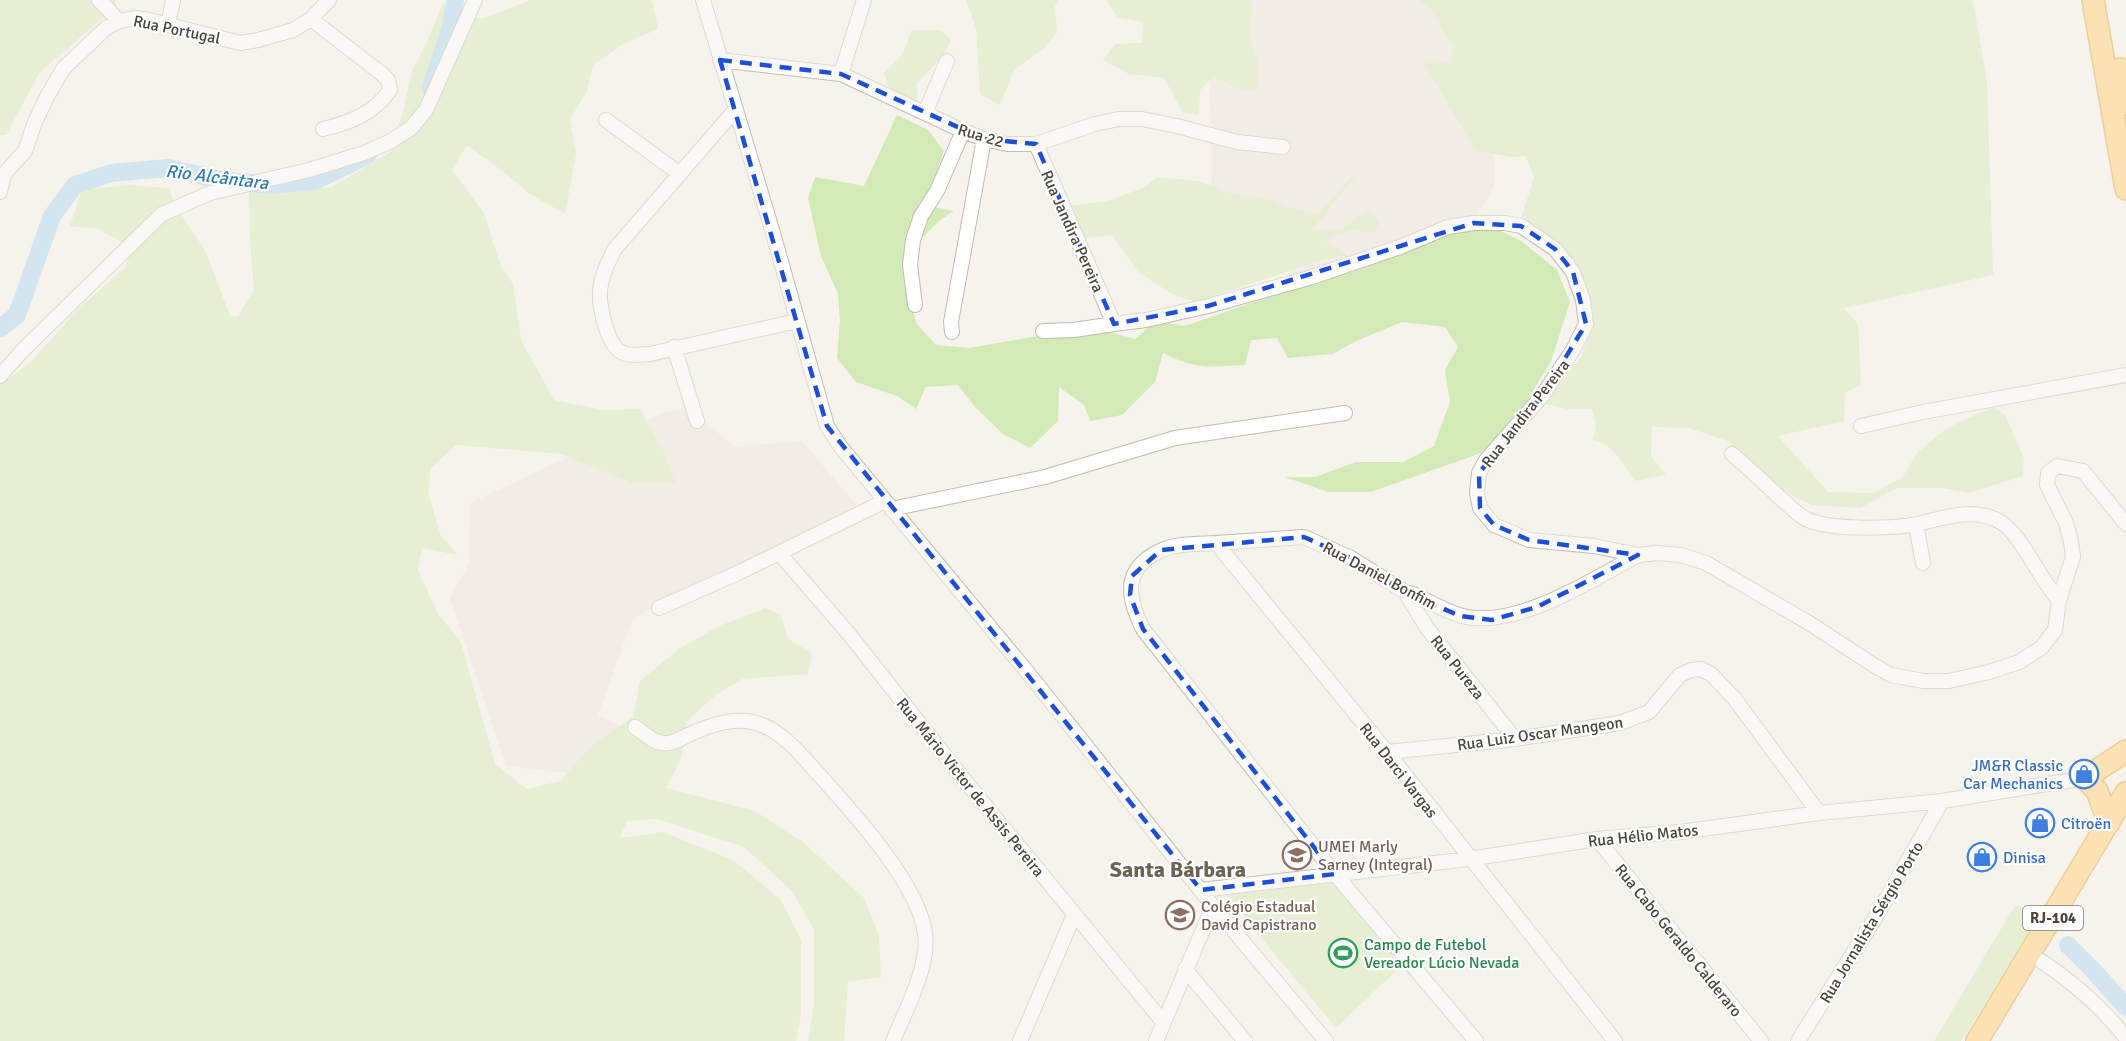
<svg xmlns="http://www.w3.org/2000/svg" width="2126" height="1041" font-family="Signika,sans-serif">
  <rect width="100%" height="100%" fill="#f6f3ec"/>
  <!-- residential -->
  <path fill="#eae5da" d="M1216 0H1437L1490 50 1495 184 1433 295 1295 278 1212 197 1208 8Z
    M688 408 735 447 802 441 860 509 633 618 598 715 644 736 630 780 506 766 450 598 469 564 470 503 663 413Z"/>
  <!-- green -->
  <path fill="#d2eab5" d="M0 0H115L117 6 40 72 6 135H0Z
    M531 0H652L658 29 623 44 593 65 587 91 570 119 576 154 565 214 530 194 501 170 467 145 452 170 484 213 500 264 513 284 521 340 554 400 603 410 640 409 665 454 675 483H632L562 454 456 445 431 468 428 493 441 536 458 555 422 548 418 570 438 614 461 642 495 764 527 789 560 781 595 743 633 717 640 681 679 649 719 626 765 608 781 615 788 639 812 653 808 674 742 679 717 694 686 722 682 757 666 788 755 811 804 843 864 898 879 936 881 977 848 982 844 1041H808L814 1005V929L792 891 744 847 657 819 627 821 620 838 663 832 733 860 781 900 801 940V1014L796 1041H0V385L31 362 79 308 124 269 133 248 98 229 70 226 82 190 128 185 168 188 181 215 205 250 230 316H238L254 290 250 239 249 192 299 190 332 187 389 153 403 113 412 71 428 40 443 3 482 19Z
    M966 0H1058L1055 6 1057 33 1044 48 1014 70 1000 105 980 94 976 28Z
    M1106 0H1250L1253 8 1248 33 1257 58V91L1239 89 1213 77 1200 90 1199 115 1183 113 1164 78 1129 74 1103 60 1115 44 1142 43 1143 22 1117 17Z
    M1418 0H1973L1987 82 1993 275 1844 308 1858 324 1861 385 1845 393 1844 421 1778 436 1828 492 1873 493 1902 478 1917 453 1947 428 1993 407 2005 415 2024 459 2023 476 1969 493 1943 488H1897L1860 508 1812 505 1778 488 1728 441 1689 428 1652 427 1651 456 1666 475 1635 481C1623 464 1615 445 1593 440L1596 427 1592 409H1567L1545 404 1581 357 1594 322 1583 275 1552 240 1521 219 1534 177 1526 156 1510 157 1475 150 1422 59 1451 63 1453 46 1430 8Z
    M912 30H940L951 40 942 57 917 83 918 108 890 91 884 73 902 55Z
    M897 115 928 130 944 151 929 194 930 206 954 211 939 221 906 254 909 294 916 323 936 345 969 348 1049 334 1102 330 1135 339 1156 321 1185 326 1280 293 1365 268 1424 240 1491 226 1521 241 1557 270 1570 302 1551 361 1524 406 1481 453 1371 492H1328L1285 477H1315L1356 462H1403L1434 446 1450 402 1445 370 1458 347 1445 327 1402 322 1354 342 1333 354 1288 358 1277 338 1251 340 1245 365C1209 367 1197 370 1163 353L1155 382 1122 415 1090 421 1084 405 1059 387 1058 421 1030 448 1003 434 975 407 958 385 926 387 916 409 897 396 856 382 837 358 840 321 838 294 821 256 808 198 815 177 864 186Z
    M1358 173 1312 230 1340 231 1362 214 1370 210 1380 222 1373 232 1352 230 1324 240 1350 257 1329 258 1195 302 1172 294 1138 272 1112 235 1080 239 1067 206 1108 201 1143 188 1157 177 1199 181 1232 194 1271 200 1291 209 1318 214 1346 182Z
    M1332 881 1403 964 1336 1028 1224 893Z
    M2020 906C2029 910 2035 913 2033 924L1967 1032 1961 1041H1934L2014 907Z"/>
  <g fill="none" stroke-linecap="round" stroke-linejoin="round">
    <!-- river -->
    <path stroke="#a9d4f2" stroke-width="18" d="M431 88 452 23 455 0
      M0 328 17 315 52 216 75 185 111 173 168 168 221 180 270 185 315 181 368 155
      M2068 945 2092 969 2126 1007"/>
    <!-- minor casing -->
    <g stroke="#c2bbae" stroke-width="16">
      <path id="minor" d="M99 0 119 21
        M703 0 773 233 827 426 840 446 1033 679 1213 906 1326 1041
        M311 19 382 74 388 80 390 90C375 113 349 123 323 129
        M168 25 173 0
        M720 60 841 74 963 131 984 139 1007 144H1036L1095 124 1119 119H1142L1177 126 1237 142 1283 147
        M841 74 864 0
        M735 110 614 250C608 263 601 276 600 291 599 306 607 344 621 352 629 357 641 354 650 354L797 321
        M925 113 947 61
        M606 120 680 174
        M1036 144 1114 324 1146 320 1208 306 1309 278 1400 247 1448 227 1474 223H1505L1521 226 1555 249 1573 272 1583 300 1586 324 1573 350 1542 396 1486 460 1479 473 1477 493 1480 508 1494 525 1529 540 1594 546 1638 555 1657 553 1681 555 1706 563 1809 623 1875 666 1891 675 1923 681H1949L1989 672 2019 662 2041 648 2055 630 2059 600 2073 557 2071 541 2066 523 2047 485 2048 473 2057 466 2083 471 2126 524
        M0 192 4 174 25 151 35 122 48 95 63 69 106 28 119 21 136 18 149 20 240 43 258 40 293 30 311 19 329 0
        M915 305 910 265 913 240 921 216 937 191 963 131
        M1043 331 1074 330 1114 324
        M952 332 951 322 984 139
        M674 347 697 421
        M0 376 22 351 162 214 210 193 309 170 364 153 389 142 411 128 426 110 475 0
        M1861 426 1923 412 2126 375
        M1732 454C1748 468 1764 482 1779 497 1788 504 1797 515 1808 520 1832 530 1891 529 1917 524 1944 518 1976 506 2002 523 2023 537 2039 579 2059 600
        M891 509 1045 477 1175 438 1345 413
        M1916 524 1923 563
        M1216 543 1304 537 1351 558 1405 592 1413 594C1428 601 1443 610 1459 615 1512 632 1592 580 1638 555
        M779 553 849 634 962 777 1163 1022
        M1405 592 1427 628 1515 739
        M659 608 738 573 885 501
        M635 727C642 732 653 742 662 743 671 745 680 739 688 735 710 725 737 715 762 725 787 735 805 760 823 779 856 816 918 884 925 933 930 966 905 1011 893 1041
        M1387 752 1515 739 1620 723 1649 712 1680 675 1691 670 1701 669 1711 674 1734 698 1819 813
        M1597 839 1761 1041
        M1201 890 1469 859 1597 839 1680 832 1819 813 1942 801 2085 778
        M2041 961C2074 983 2102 1007 2126 1038
        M1185 969 1245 1041
        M1020 1041 1074 915
        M1156 1041 1213 906
        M1476 1041 1335 874 1143 629C1127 597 1122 569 1160 551 1176 543 1198 544 1216 543L1387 752 1615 1041
        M1798 1041 1874 920 1942 801"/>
    </g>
    <!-- highway casing -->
    <g stroke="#e0a43c" stroke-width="24">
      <path id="highway" d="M2093 0 2126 189
        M2120 69 2126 104
        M2109 823 2097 791 2085 778 2126 751
        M1977 1041 2126 793"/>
    </g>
    <!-- minor -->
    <use href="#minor" stroke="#fff" stroke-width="14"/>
    <!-- highway -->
    <use href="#highway" stroke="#ffcf6e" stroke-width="21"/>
  </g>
  <!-- marked area -->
  <path d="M0 0H2126V1041H0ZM720 60 841 74 984 139 1036 144 1114 324 1208 306 1474 223 1521 226 1555 249 1573 272 1586 324 1542 396 1479 473 1480 508 1494 525 1529 540 1638 555 1537 607 1492 620 1460 616 1405 592 1351 558 1304 537 1161 550 1132 576 1130 595 1143 629 1335 874 1201 890 827 426Z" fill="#f6f3ec" fill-opacity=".55" fill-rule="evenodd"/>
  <path fill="none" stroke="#1d4ed8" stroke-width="4.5" stroke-dasharray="12 8" stroke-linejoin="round" d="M720 60 841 74 984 139 1036 144 1114 324 1208 306 1474 223 1521 226 1555 249 1573 272 1586 324 1542 396 1479 473 1480 508 1494 525 1529 540 1638 555 1537 607 1492 620 1460 616 1405 592 1351 558 1304 537 1161 550 1132 576 1130 595 1143 629 1335 874 1201 890 827 426Z"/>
  <!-- icons -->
  <defs>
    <g id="shop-ring" transform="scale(1.5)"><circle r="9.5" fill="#fff" stroke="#3f7fe0" stroke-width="1.5"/><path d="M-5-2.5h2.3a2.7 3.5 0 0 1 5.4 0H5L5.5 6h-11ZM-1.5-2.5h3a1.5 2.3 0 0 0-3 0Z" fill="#3f7fe0"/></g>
    <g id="school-ring" transform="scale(1.5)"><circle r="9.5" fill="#fff" stroke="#8d6e63" stroke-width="1.5"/><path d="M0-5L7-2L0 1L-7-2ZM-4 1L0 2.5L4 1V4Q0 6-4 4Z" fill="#8d6e63"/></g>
    <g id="stadium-ring" transform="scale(1.5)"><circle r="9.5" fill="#fff" stroke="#2e9e5b" stroke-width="1.5"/><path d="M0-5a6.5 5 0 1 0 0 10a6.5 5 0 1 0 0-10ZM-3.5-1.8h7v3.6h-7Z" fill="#2e9e5b"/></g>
  </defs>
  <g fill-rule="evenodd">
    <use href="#shop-ring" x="2084" y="774"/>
    <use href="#shop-ring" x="2040" y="823"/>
    <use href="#school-ring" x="1297" y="855"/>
    <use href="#shop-ring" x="1982" y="857"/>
    <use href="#school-ring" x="1180" y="915"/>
    <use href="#stadium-ring" x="1343" y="953"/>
  </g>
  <g text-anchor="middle" stroke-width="4.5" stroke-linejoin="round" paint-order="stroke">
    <!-- shield labels -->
    <rect fill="#fff" stroke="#817c74" stroke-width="1.5" x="2023" y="906" width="60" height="24" rx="4.5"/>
    <g font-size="15" font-weight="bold" fill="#4b4439">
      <text x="2053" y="923">RJ-104</text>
    </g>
    <!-- street labels -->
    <g font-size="16" fill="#4b4439" stroke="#fff">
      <text transform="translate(177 29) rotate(12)" y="6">Rua Portugal</text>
      <text transform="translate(981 135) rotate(17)" y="6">Rua 22</text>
      <text transform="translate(1073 231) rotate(66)" y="6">Rua Jandira Pereira</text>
      <text transform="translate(1525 413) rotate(-52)" y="6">Rua Jandira Pereira</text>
      <text transform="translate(1380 575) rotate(28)" y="6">Rua Daniel Bonfim</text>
      <text transform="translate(1458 667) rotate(52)" y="6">Rua Pureza</text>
      <text transform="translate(1540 733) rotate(-8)" y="6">Rua Luiz Oscar Mangeon</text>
      <text transform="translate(1399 770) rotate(52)" y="6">Rua Darci Vargas</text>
      <text transform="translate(971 787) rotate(51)" y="6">Rua Mário Victor de Assis Pereira</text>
      <text transform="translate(1643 835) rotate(-6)" y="6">Rua Hélio Matos</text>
      <text transform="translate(1871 922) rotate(-59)" y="6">Rua Jornalista Sérgio Porto</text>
      <text transform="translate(1679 940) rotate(51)" y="6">Rua Cabo Geraldo Calderaro</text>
    </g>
    <!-- shop labels -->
    <g font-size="16" fill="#366cbe" stroke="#fff" text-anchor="start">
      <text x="2063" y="771" text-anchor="end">JM&amp;R Classic<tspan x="2063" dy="18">Car Mechanics</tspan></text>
      <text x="2061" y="829">Citroën</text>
      <text x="2003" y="863">Dinisa</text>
    </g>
    <!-- education labels -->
    <g font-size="16" fill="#785e54" stroke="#fff" text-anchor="start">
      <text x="1318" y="852">UMEI Marly<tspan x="1318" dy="18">Sarney (Integral)</tspan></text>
      <text x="1201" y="912">Colégio Estadual<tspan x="1201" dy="18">David Capistrano</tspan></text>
    </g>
    <!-- leisure labels -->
    <g font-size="16" fill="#27864d" stroke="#fff" text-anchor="start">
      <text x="1364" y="950">Campo de Futebol<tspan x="1364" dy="18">Vereador Lúcio Nevada</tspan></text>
    </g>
    <!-- water labels -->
    <g font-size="18" font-style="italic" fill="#2e7ab2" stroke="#fff">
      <text transform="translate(217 177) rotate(7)" y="6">Rio Alcântara</text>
    </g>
    <!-- district labels -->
    <g font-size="22" font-weight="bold" fill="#6e6250" stroke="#fff">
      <text x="1178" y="877">Santa Bárbara</text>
    </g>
  </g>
</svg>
